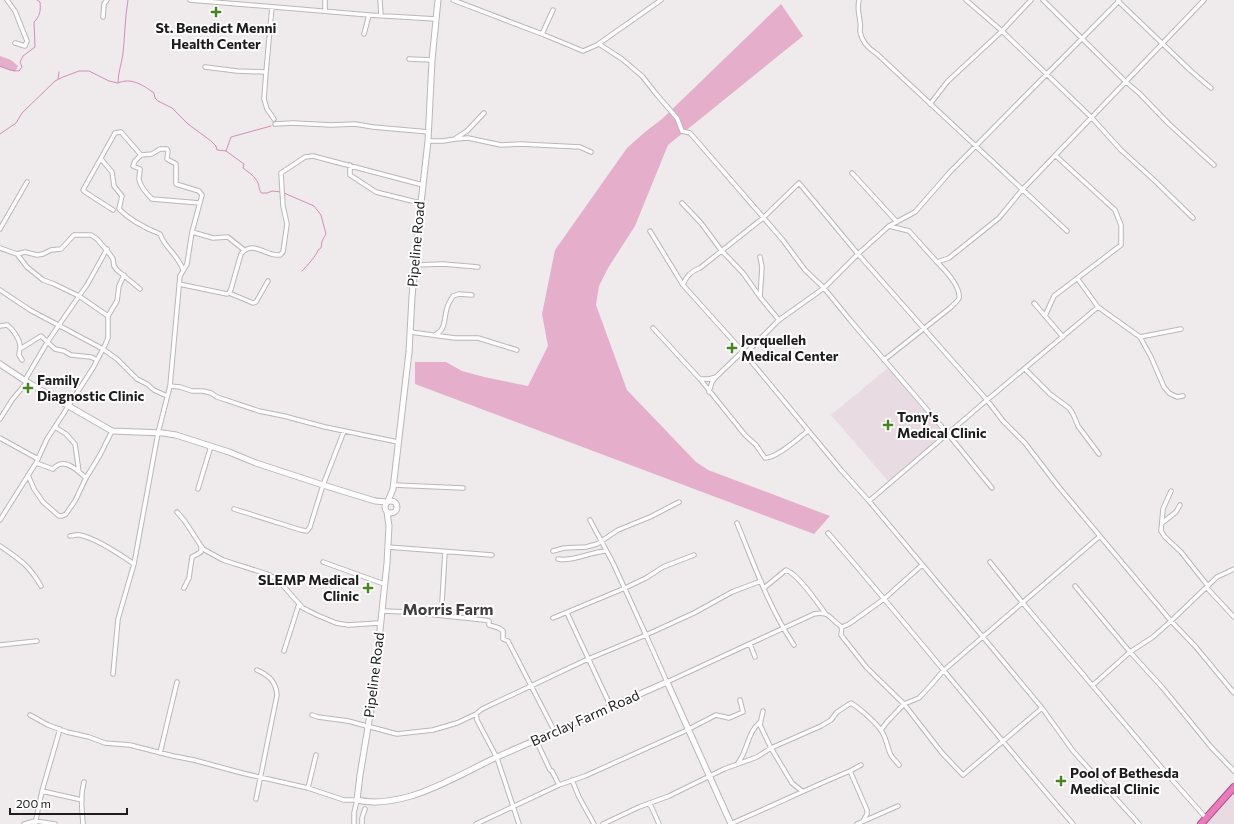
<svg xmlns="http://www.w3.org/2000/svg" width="1234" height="824" font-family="Commissioner,sans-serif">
  <rect width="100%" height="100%" fill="#efeaec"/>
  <!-- built -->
  <path fill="#e8dbe1" d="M888 368 945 435 889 482 831 415Z
    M1234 789V824H1204Z"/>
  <!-- green -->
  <path fill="#e5afcb" d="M781 4 803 36 668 145 635 226 608 268 599 286 596 305 627 390 696 462 708 470 830 516 814 534 415 384V362H446L462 371 484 377 528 386 548 346 542 314 555 250 627 148 645 132 662 119Z
    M0 56 11 60 18 66 15 72 0 67Z"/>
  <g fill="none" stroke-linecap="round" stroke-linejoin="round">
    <!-- stream -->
    <path stroke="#d68db5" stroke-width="1" d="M0 66 10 70 19 71 22 67 20 62 23 56 35 47 34 22C40 17 41 9 40 2L37 0
      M58 79 59 72
      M118 83C131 77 143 85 154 93L155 98 158 101 172 108 188 124 211 141 216 146 217 150 226 151 244 164 243 168C248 172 255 176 258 183 259 186 259 189 261 193H267L272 191 281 192
      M0 134 16 123 22 113 55 81 63 77 79 71H89L109 81 118 83C118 72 122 63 123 53 125 35 125 17 128 0
      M226 151 231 137 271 126
      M284 193 314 206 321 215 326 234 322 241 321 248 318 250C317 255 306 267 302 271"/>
    <!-- street casing -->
    <g stroke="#bbb6b8" stroke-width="5.5">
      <path id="street" d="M7 0 15 11 27 41 25 46 15 43
        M190 0 369 15 436 19
        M325 0V11
        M380 0 381 16
        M453 0 542 34 583 51 597 45 661 0
        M859 0C857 9 859 13 860 22 861 25 860 28 860 32 862 42 869 49 877 54L1067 231
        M966 0 1002 31 1092 118 1121 150 1154 180 1193 218
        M1043 0 1126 82 1139 93 1169 124 1214 165
        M1118 1 1191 71 1211 88
        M272 7 266 72 264 99 267 109 274 119
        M103 17 104 4 107 0
        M364 34 369 15
        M542 34 553 10
        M599 44 622 59 642 76 657 95 677 118 682 131 690 133 782 239 805 270 824 288 850 320 948 434 992 488
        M409 59 432 60
        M205 67 237 71 266 72
        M930 104 948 81 1002 31 1031 0
        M275 124 293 123 331 125 355 124 373 127 429 132
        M456 138 467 131 484 113
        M428 141H443L455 139 468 138 501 145 520 144 580 147 591 152
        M141 155 135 161 133 166 140 169C140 172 139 176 139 179 140 187 147 194 152 199L200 203
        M101 159 112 172 114 186 122 196 119 209C130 220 145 228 160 234 164 247 179 256 183 270
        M350 165V175L376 192 420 203
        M852 173 897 222
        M682 203 701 223 721 250 743 273 760 297
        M113 210 85 192 83 190 115 133 121 132 141 155 152 154 160 149H167L168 151 167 159 176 164V184L199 191 202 195 192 232 187 264 180 276 170 386 158 433 134 564 118 619 113 674
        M889 226 915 212 950 172 1119 1
        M0 229 27 182
        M650 231 683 285 745 354 841 470 869 501 983 637 1042 708 1073 751 1139 824
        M192 232 213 238 228 237 244 250
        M0 248 17 254 27 267 43 280 54 284 79 296 48 341 25 380
        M107 249 87 285 79 296 108 316
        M17 254 25 252 37 255 43 254 51 250 61 249 74 235H91L97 239 109 253 113 259 114 266 117 270 140 289
        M760 257 762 267 760 297 779 320
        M414 265 443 264 478 267
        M1077 278 1098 307
        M179 284 227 294 229 293 231 289 241 254C253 239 266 257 280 255L283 252 287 224 283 206 281 173 305 157 313 156 423 185
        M683 285C686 276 691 271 700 268L763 218 799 183 858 254 987 400 1003 421 1025 443 1058 486 1171 621 1195 646 1234 693
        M0 290 30 310 103 349 117 359 137 379 147 384 154 390 167 396
        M229 293 253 303 256 302 268 281
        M1034 303 1063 337
        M1045 316 1054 296 1121 245V225L1115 210 1056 156
        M0 326 7 325C13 329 21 341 20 348 20 350 19 352 19 355L22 360
        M653 328 700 379 745 435 756 445 765 458C777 458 798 438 808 431
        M410 332 455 338H478L517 350
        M436 334C446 330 444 317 447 308 448 303 451 300 453 296L459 294 472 295
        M1140 337 1151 357 1164 387 1169 393 1177 397 1183 396
        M20 349 41 336 55 349 64 351 71 355 91 357 97 360
        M745 354 779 320 824 288 858 254 889 226 909 231 937 262 949 258 999 218 1022 190 1204 0
        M884 360 950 308C953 305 958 301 959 298 961 286 944 269 937 262
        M1025 369 1050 394 1069 408 1073 414 1078 426 1099 454
        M700 379H709L716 377 743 351
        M170 386 180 387 192 391H203L211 393 217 397 259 411 284 416 325 427 398 442
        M709 392 712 382 715 378
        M0 419 12 400 27 382
        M55 427 66 434 75 444 79 472
        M0 438 38 459
        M36 463 53 469C55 467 58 464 61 464 70 462 80 473 86 478
        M28 475 34 489 43 502 59 516H62L66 514 75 501 86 478 100 455 112 431
        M393 485 463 488
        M198 489 211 446
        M1171 491 1163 509 1161 531 1165 537 1181 552 1208 586
        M869 501 987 400 1098 307 1140 337 1181 329
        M234 509 301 530 307 531 310 527 323 485 344 431
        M177 512 184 520 203 549 223 560 267 574 277 579 303 608 317 615 336 623 348 625 380 623
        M0 520 36 463 47 439 93 368 105 345 108 338V316L117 301 119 286 124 275
        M590 520 613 563 646 635 694 613 732 592 761 581
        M737 523C754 564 769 608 794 645
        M1162 523 1176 512 1180 505
        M828 533C911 629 990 728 1073 824
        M70 536C74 536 77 534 80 535 95 538 121 555 134 564
        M0 546C19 559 29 565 41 586
        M388 547 492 555
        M553 551 564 548 586 547 597 544 618 530 650 517 679 502
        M558 559C572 562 590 552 606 551
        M323 562 384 584
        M990 562 1022 602 1167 774 1206 818
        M1075 586 1130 652 1162 687 1211 747 1234 771
        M184 588 189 578 192 557 201 552V546
        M764 588 786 570C798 574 817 602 825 613
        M1207 588 1234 617
        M442 602 445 552
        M382 611 408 612 484 620 489 621V625L499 628 503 631V639L508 641 555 732
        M567 613 611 707
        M553 618 625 588 646 578 663 567 694 555
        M842 627 841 635 867 668 904 704 942 753 963 775 1042 708
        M750 644 755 657
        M0 645 37 641
        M284 651 299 604
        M1093 685 1130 652 1153 637 1171 621 1217 577 1234 569
        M763 711 760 725 771 748 792 783 802 791
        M30 715 48 725 67 732 89 737 105 743 130 745 173 756 194 760 242 773 308 788 344 800H357L354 813V824
        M312 715 318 717 348 721 397 734 433 730 457 723 476 714
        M881 730 887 722 904 704 919 698 932 684 943 671 1100 536
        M536 740 550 770 552 771 559 785 585 776 685 731 716 715 729 718 743 712 740 700
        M160 753 177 682
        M738 763C748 750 747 733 760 722
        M850 771 861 765
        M572 780 579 797 594 824
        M308 788 316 755
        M42 791 82 800
        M256 799 277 695C276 681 268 675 257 670
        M648 804 651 806 659 824
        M24 824 35 821 55 824
        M35 824 42 791 60 729
        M83 824C82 810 80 796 84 782
        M362 824V818L365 809
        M476 824 559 785
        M519 824 497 758 477 720 476 714 482 709 588 659 646 635 667 682 814 614C830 610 831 621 842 627L849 624 884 599 922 565
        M603 824 639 807 669 796 724 769 757 757 771 748 821 726 831 720 837 712 851 703C859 708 877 723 882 732 887 739 887 748 891 755 893 759 897 762 899 765
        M730 824C770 807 809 788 850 771L867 810V814L863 821
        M857 824 898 806"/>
    </g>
    <!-- secondary casing -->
    <g stroke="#bbb6b8" stroke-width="7">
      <path id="secondary" d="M0 364 27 382 112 431 163 433 176 435 229 452 256 463 323 485 375 501 387 502
        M385 507a6 6 0 1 1 12 0a6 6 0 1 1-12 0Z
        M388 501 393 489 409 352 412 297 417 238 428 141 432 60 438 0
        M387 512 389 526 387 563 373 697 360 775 357 800C374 804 394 801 411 796 441 787 469 770 497 757 554 732 610 707 667 682L731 824"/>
    </g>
    <!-- highway casing -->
    <g stroke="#a35884" stroke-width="8">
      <path id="highway" d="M1201 824 1234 787"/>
    </g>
    <!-- street -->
    <use href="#street" stroke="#fff" stroke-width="3.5"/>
    <!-- secondary -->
    <use href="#secondary" stroke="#fff" stroke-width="5"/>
    <!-- highway -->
    <use href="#highway" stroke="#eb79bb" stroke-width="6"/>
  </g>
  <!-- markers -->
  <g fill="#478422" stroke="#fff" stroke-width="1.5">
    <path d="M214 6h4v4h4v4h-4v4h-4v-4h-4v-4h4z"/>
    <path d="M730 342h4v4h4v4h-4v4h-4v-4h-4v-4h4z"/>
    <path d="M26 382h4v4h4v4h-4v4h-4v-4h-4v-4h4z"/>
    <path d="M886 419h4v4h4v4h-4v4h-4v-4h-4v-4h4z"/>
    <path d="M366 582h4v4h4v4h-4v4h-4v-4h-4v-4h4z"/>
    <path d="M1059 775h4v4h4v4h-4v4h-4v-4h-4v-4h4z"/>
  </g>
  <g text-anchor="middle" stroke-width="4" stroke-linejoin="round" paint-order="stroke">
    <!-- poi labels -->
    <g font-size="14" font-weight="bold" fill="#1e1c1d" stroke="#fff" text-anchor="start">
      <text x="216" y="33" text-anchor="middle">St. Benedict Menni<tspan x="216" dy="16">Health Center</tspan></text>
      <text x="741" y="345">Jorquelleh<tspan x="741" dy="16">Medical Center</tspan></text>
      <text x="37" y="385">Family<tspan x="37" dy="16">Diagnostic Clinic</tspan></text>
      <text x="897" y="422">Tony's<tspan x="897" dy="16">Medical Clinic</tspan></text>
      <text x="359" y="585" text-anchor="end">SLEMP Medical<tspan x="359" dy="16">Clinic</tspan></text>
      <text x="1070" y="778">Pool of Bethesda<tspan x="1070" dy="16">Medical Clinic</tspan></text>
    </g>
    <!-- street labels -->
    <g font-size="14" fill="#1e1c1d" stroke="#fff">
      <text transform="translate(416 244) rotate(-85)" y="5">Pipeline Road</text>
      <text transform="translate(374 675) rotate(-83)" y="5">Pipeline Road</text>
      <text transform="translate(585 718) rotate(-24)" y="5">Barclay Farm Road</text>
    </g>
    <!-- quarter labels -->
    <g font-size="16" font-weight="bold" fill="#423e40" stroke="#fff">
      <text x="448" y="615">Morris Farm</text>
    </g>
  </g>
  <!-- scale -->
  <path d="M10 808v6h117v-6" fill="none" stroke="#1e1c1d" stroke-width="2"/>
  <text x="16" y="808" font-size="12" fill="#1e1c1d" stroke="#ffffff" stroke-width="3" paint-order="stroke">200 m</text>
</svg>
